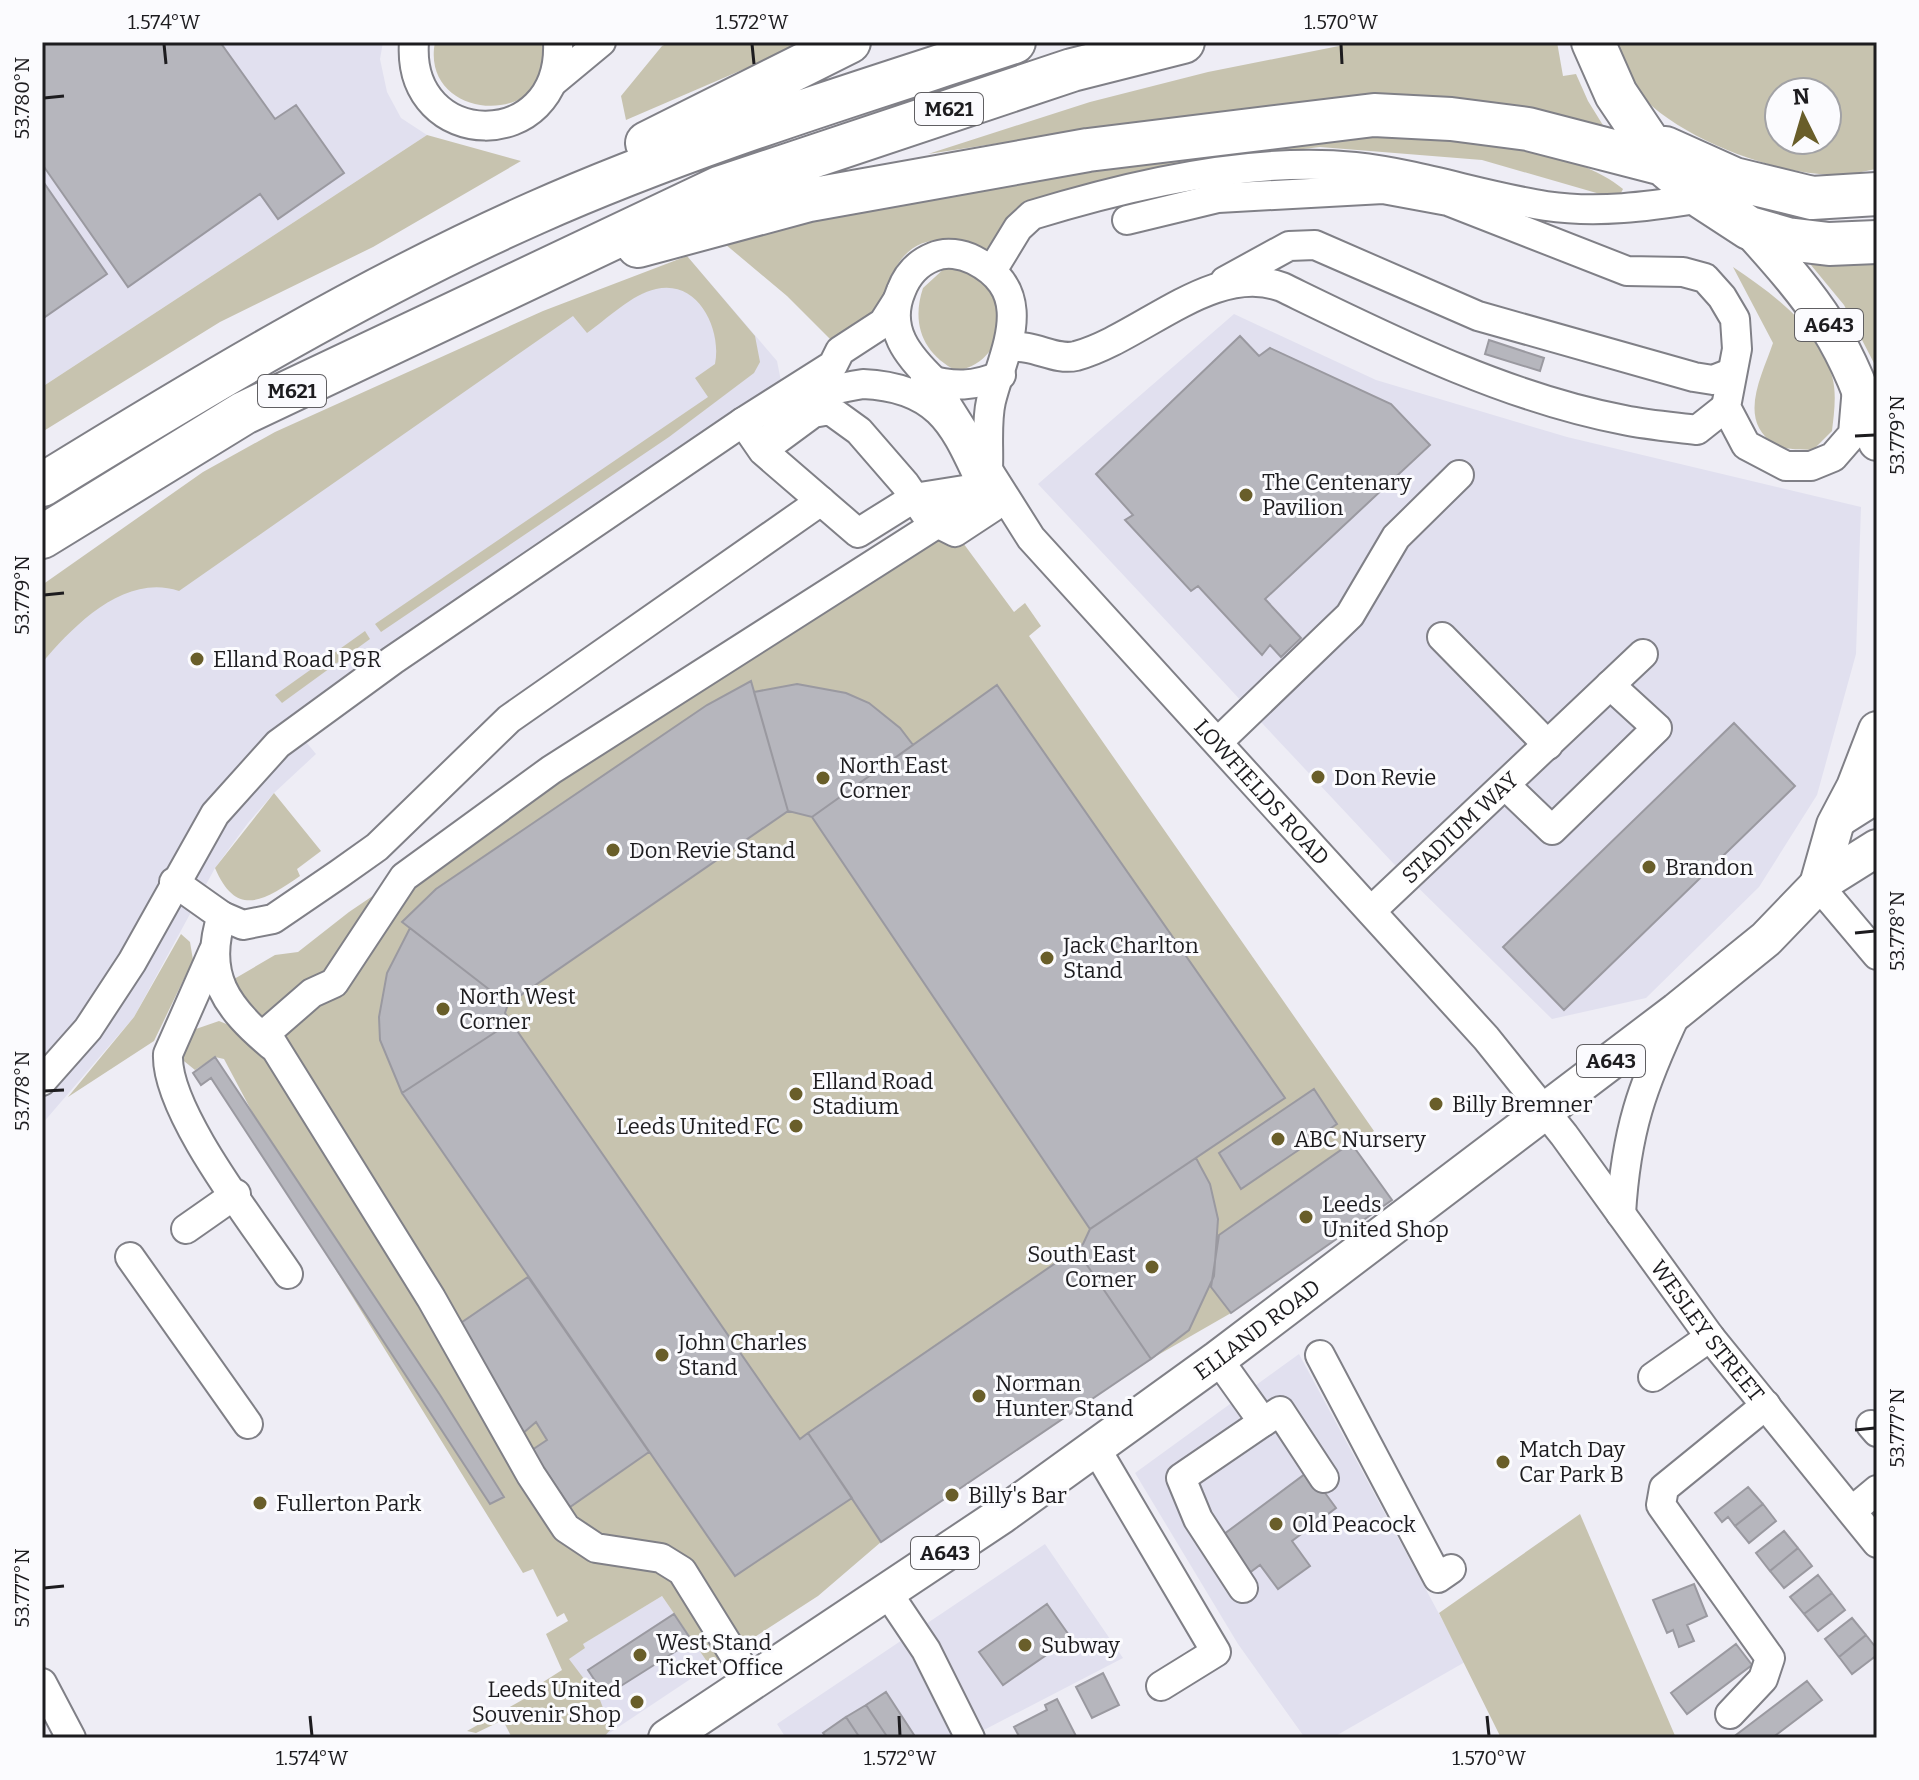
<svg xmlns="http://www.w3.org/2000/svg" width="1919" height="1780" font-family="Bitter,serif">
  <rect width="100%" height="100%" fill="#eeedf5"/>
  <!-- built -->
  <path fill="#e1e0ef" d="M42 42H383L380 59 387 92 401 118 427 135 42 387Z
    M687 256 777 361 781 381 287 719 316 754 274 793 248 823 215 868 134 1017 42 1124V641L586 300Z
    M1234 314 1376 380 1567 437 1861 507 1856 654 1817 795 1759 887 1646 998 1552 1019 1393 863 1038 484Z
    M1299 1354 1465 1662 1332 1738H1305L1238 1644 1135 1473Z
    M1045 1544 1123 1658 982 1731 978 1738H786L777 1724Z
    M662 1596 710 1666 602 1738H512L501 1717 566 1676V1654Z"/>
  <!-- green -->
  <path fill="#c7c3af" fill-rule="evenodd" d="M435 42H547C557 131 419 123 435 42Z
    M670 42H807L626 120 621 96 662 46Z
    M1359 42H1557L1563 76 1576 74 1588 101 1614 143 1097 128 928 154 1090 102 1208 72Z
    M1611 42H1877V169C1863 171 1848 176 1835 175 1771 174 1672 136 1632 86 1623 74 1617 56 1611 42ZM1779 92H1827V140H1779Z
    M1392 133C1457 138 1572 146 1623 189L1621 193 1600 194 1482 160 1320 147 1176 164 1025 201 1010 214 986 250C955 238 919 231 898 264 890 276 888 292 880 303 868 321 851 331 833 342L787 296 725 244 766 229 958 183Z
    M427 135 521 161 373 247 220 322 42 432V387Z
    M687 256 755 336 760 362 754 373 669 437 381 632 375 624 708 397 695 378 715 364C722 329 698 279 656 289 632 294 607 319 587 333L573 316 179 591C125 573 74 625 42 663V585L203 472 275 432 543 311Z
    M1806 259 1877 261V369L1844 305Z
    M947 266C960 268 973 270 982 279 1014 311 1002 362 957 371 923 354 911 324 923 288Z
    M1733 267C1773 294 1819 327 1832 376 1837 393 1834 414 1832 431L1813 450C1802 449 1785 450 1776 445 1736 421 1762 376 1773 343Z
    M929 519 955 532 1014 612 1025 603 1041 626 1029 636 1374 1131 1351 1144 1392 1200 1231 1313 1151 1359 881 1542 818 1596 710 1666 662 1596 583 1644 585 1648 569 1659 600 1700 611 1729 603 1738H512L503 1720 476 1733 467 1731 531 1695 529 1691 562 1670 546 1634 568 1621 564 1613 557 1617 533 1569 523 1573 337 1272 224 1059 215 1057 195 1070 179 1057 193 1030 219 1021 229 1025 246 1012 229 982 275 955 298 952 349 912Z
    M365 631 370 639 282 703 275 695Z
    M274 793 321 851 297 869 300 876C266 899 237 920 215 868Z
    M181 934 190 942 193 960 154 1041 68 1097 134 1017Z
    M1580 1514 1676 1738H1501L1439 1613Z"/>
  <!-- building -->
  <path fill="#b6b6bd" stroke="#9a99a0" stroke-width="2" d="M44 42H220L275 119 296 105 344 173 278 219 260 194 128 287 42 164Z
    M42 180 107 274 42 319Z
    M1240 336 1259 356 1270 348 1391 404 1430 445 1265 599 1301 638 1281 657 1270 645 1262 655 1198 586 1191 591 1125 520 1133 515 1096 474Z
    M1489 340 1544 358 1540 371 1485 354Z
    M751 681 788 811 508 1004 402 922 436 889 707 705Z
    M797 684 846 693 869 703 900 728 913 745 812 817 788 811 754 692Z
    M997 685 1285 1098 1090 1229 812 817Z
    M1734 723 1795 786 1564 1010 1503 947Z
    M410 928 508 1004 505 1013 511 1022 402 1093 380 1040 379 1017 387 973Z
    M511 1022 800 1439 808 1433 852 1498 735 1576 402 1093Z
    M215 1057 440 1395 504 1497 490 1504 211 1078 201 1085 193 1073Z
    M1314 1089 1337 1124 1241 1189 1219 1153Z
    M1351 1143 1392 1200 1231 1313 1211 1287 1219 1235Z
    M1196 1158 1210 1184 1218 1219 1214 1276 1189 1330 1151 1359 1076 1249 1083 1244 1090 1229Z
    M1076 1249 1151 1359 881 1542 808 1433Z
    M528 1277 649 1452 570 1507 532 1450 547 1440 536 1422 522 1434 452 1329Z
    M1309 1471 1336 1508 1292 1541 1310 1566 1278 1589 1260 1565 1244 1577 1216 1540Z
    M1748 1487 1763 1504 1735 1526 1728 1517 1722 1522 1715 1513Z
    M1763 1504 1776 1521 1749 1543 1735 1526Z
    M1784 1531 1798 1548 1770 1571 1756 1553Z
    M1798 1548 1812 1566 1784 1588 1770 1571Z
    M1818 1575 1832 1593 1804 1614 1790 1597Z
    M1694 1584 1707 1616 1687 1625 1694 1641 1679 1647 1673 1630 1667 1633 1653 1600Z
    M1832 1593 1845 1610 1818 1631 1804 1614Z
    M1047 1604 1071 1638 1003 1685 979 1652Z
    M674 1614 692 1641 605 1696 588 1670Z
    M1852 1618 1866 1635 1839 1657 1825 1639Z
    M1866 1635 1877 1649V1655L1852 1674 1839 1657Z
    M1736 1644 1752 1665 1687 1714 1671 1693Z
    M1103 1673 1119 1705 1092 1718 1076 1687Z
    M1807 1681 1822 1700 1772 1738H1732Z
    M886 1692 916 1738H888L866 1705Z
    M1057 1699 1077 1738H1020L1014 1727 1047 1710 1045 1705Z
    M866 1705 888 1738H860L846 1717Z
    M846 1717 860 1738H827L823 1733Z"/>
  <g fill="none" stroke-linecap="round" stroke-linejoin="round">
    <!-- minor casing -->
    <g stroke="#808087" stroke-width="32">
      <g id="minor">
        <path d="M414 42C406 152 563 155 558 42"/>
        <path d="M554 81 601 42"/>
        <path d="M1127 220 1218 198 1383 189 1448 201 1627 271 1683 272 1705 278 1722 297 1735 319 1737 349 1726 407 1746 445 1786 466H1811L1833 457 1853 434 1857 387"/>
        <path d="M993 269 1018 228 1032 215C1130 185 1252 156 1355 167 1420 174 1482 196 1546 206 1600 214 1650 206 1703 198"/>
        <path d="M1225 281 1289 246 1315 245 1478 316 1694 377 1713 380 1731 373"/>
        <path d="M1010 348C1033 343 1054 361 1076 356 1142 338 1213 261 1282 287 1391 340 1504 397 1624 420 1648 425 1673 427 1697 430L1726 407"/>
        <path d="M925 379C954 387 974 387 1001 375"/>
        <path d="M934 381C908 356 885 329 901 291 907 275 918 263 933 257 946 251 962 254 974 260 1039 293 1003 352 991 401 986 422 989 448 988 469"/>
        <path d="M863 384C952 388 958 441 993 507L955 532 929 519 905 484 859 431 830 410 813 413 775 441C774 400 832 389 863 384Z"/>
        <path id="s1" d="M942 384 947 405 1031 538 1486 1038 1564 1135 1710 1337 1877 1543"/>
        <path d="M743 422 763 451 858 533 914 498 983 487"/>
        <path d="M1442 637 1548 745"/>
        <path d="M1219 741 1350 615 1396 537 1459 475"/>
        <path d="M1506 786 1552 830 1657 728 1610 685"/>
        <path d="M1836 825 1877 799"/>
        <path d="M174 882 222 916C202 975 227 1008 271 1045"/>
        <path d="M1818 885 1877 955"/>
        <path id="s2" d="M1371 911 1643 654"/>
        <path d="M222 916 243 925 273 919 339 874 377 847 509 719 821 501"/>
        <path d="M213 952 168 1054C165 1111 254 1223 288 1274"/>
        <path d="M42 1081 88 1029 132 962 215 814 278 744 393 660 743 422 833 365 840 351 883 323 897 301"/>
        <path d="M1621 1214C1626 1131 1642 1086 1677 1012"/>
        <path d="M186 1229 236 1194"/>
        <path d="M130 1257 248 1424"/>
        <path d="M1320 1355 1438 1578 1451 1569"/>
        <path d="M1218 1359 1263 1422 1181 1478 1198 1519 1243 1588"/>
        <path d="M1653 1377 1710 1337"/>
        <path d="M1263 1422 1280 1411 1324 1478"/>
        <path d="M1871 1425 1877 1432"/>
        <path d="M1095 1447 1216 1652 1161 1686"/>
        <path d="M1853 1510 1877 1490"/>
        <path d="M887 1592 926 1650 970 1738"/>
        <path d="M751 1682 682 1571 661 1558 596 1548 566 1528 531 1475 431 1298 266 1033 312 993 334 983 404 877 551 770 996 486"/>
        <path d="M42 1683 71 1738"/>
        <path d="M1730 1714 1763 1679 1770 1658 1661 1505 1664 1488 1766 1405"/>
      </g>
    </g>
    <!-- major casing -->
    <g stroke="#808087" stroke-width="40">
      <g id="major">
        <path d="M1749 228C1815 301 1850 344 1877 442"/>
        <path d="M1818 885 1835 825 1855 787 1877 730"/>
        <path id="s3" d="M667 1738 1002 1515 1218 1359 1677 1011 1766 939 1818 885 1877 848"/>
      </g>
    </g>
    <!-- highway casing -->
    <g stroke="#808087" stroke-width="46">
      <path id="highway" d="M1593 42 1616 94 1663 164 1703 198 1749 228 1787 239 1829 244 1877 242
        M647 143 849 42
        M1665 148 1734 179 1812 198 1877 194
        M638 246 809 200 1088 150 1374 115 1451 119 1528 129 1663 164
        M42 485C201 387 364 289 535 213 690 144 853 95 1014 42
        M42 537 244 413 719 188 1072 70 1183 42"/>
    </g>
    <!-- minor -->
    <use href="#minor" stroke="#fff" stroke-width="28"/>
    <!-- major -->
    <use href="#major" stroke="#fff" stroke-width="36"/>
    <!-- highway -->
    <use href="#highway" stroke="#fff" stroke-width="42"/>
  </g>
  <!-- ticks -->
  <path fill="none" stroke="#1d1c1f" stroke-width="3" d="M164 44 166 64M752 44 754 64M1341 44 1342 64M44 98 64 96M1855 436 1875 435M44 595 64 593M1855 933 1875 931M44 1091 64 1090M1855 1430 1875 1428M44 1588 64 1586M310 1716 312 1736M899 1716 900 1736M1487 1716 1489 1736"/>
  <!-- markers -->
  <g fill="#695e2a" stroke="#fbfbfe" stroke-width="3">
    <circle cx="1246" cy="495" r="8"/>
    <circle cx="197" cy="659" r="8"/>
    <circle cx="1318" cy="777" r="8"/>
    <circle cx="823" cy="778" r="8"/>
    <circle cx="613" cy="850" r="8"/>
    <circle cx="1649" cy="867" r="8"/>
    <circle cx="1047" cy="958" r="8"/>
    <circle cx="443" cy="1009" r="8"/>
    <circle cx="796" cy="1094" r="8"/>
    <circle cx="1436" cy="1104" r="8"/>
    <circle cx="796" cy="1126" r="8"/>
    <circle cx="1278" cy="1139" r="8"/>
    <circle cx="1306" cy="1217" r="8"/>
    <circle cx="1152" cy="1267" r="8"/>
    <circle cx="662" cy="1355" r="8"/>
    <circle cx="979" cy="1396" r="8"/>
    <circle cx="1503" cy="1462" r="8"/>
    <circle cx="952" cy="1495" r="8"/>
    <circle cx="260" cy="1503" r="8"/>
    <circle cx="1276" cy="1524" r="8"/>
    <circle cx="1025" cy="1645" r="8"/>
    <circle cx="640" cy="1655" r="8"/>
    <circle cx="637" cy="1702" r="8"/>
  </g>
  <g text-anchor="middle" stroke-width="6" stroke-linejoin="round" paint-order="stroke">
    <!-- shield labels -->
    <g fill="#fbfbfe" stroke="#605f62" stroke-width="2">
      <rect x="915" y="93" width="68" height="32" rx="6"/>
      <rect x="1795" y="309" width="68" height="32" rx="6"/>
      <rect x="258" y="375" width="68" height="32" rx="6"/>
      <rect x="1577" y="1045" width="68" height="32" rx="6"/>
      <rect x="911" y="1537" width="68" height="32" rx="6"/>
    </g>
    <g font-size="20" font-weight="bold" fill="#1d1c1f">
      <text x="949" y="116">M621</text>
      <text x="1829" y="332">A643</text>
      <text x="292" y="398">M621</text>
      <text x="1611" y="1068">A643</text>
      <text x="945" y="1560">A643</text>
    </g>
    <!-- poi labels -->
    <g font-size="22" fill="#1d1c1f" stroke="#fbfbfe" text-anchor="start">
      <text x="1262" y="490">The Centenary<tspan x="1262" dy="25">Pavilion</tspan></text>
      <text x="213" y="667">Elland Road P&amp;R</text>
      <text x="839" y="773">North East<tspan x="839" dy="25">Corner</tspan></text>
      <text x="1334" y="785">Don Revie</text>
      <text x="629" y="858">Don Revie Stand</text>
      <text x="1665" y="875">Brandon</text>
      <text x="1063" y="953">Jack Charlton<tspan x="1063" dy="25">Stand</tspan></text>
      <text x="459" y="1004">North West<tspan x="459" dy="25">Corner</tspan></text>
      <text x="812" y="1089">Elland Road<tspan x="812" dy="25">Stadium</tspan></text>
      <text x="1452" y="1112">Billy Bremner</text>
      <text x="780" y="1134" text-anchor="end">Leeds United FC</text>
      <text x="1294" y="1147">ABC Nursery</text>
      <text x="1322" y="1212">Leeds<tspan x="1322" dy="25">United Shop</tspan></text>
      <text x="1136" y="1262" text-anchor="end">South East<tspan x="1136" dy="25">Corner</tspan></text>
      <text x="678" y="1350">John Charles<tspan x="678" dy="25">Stand</tspan></text>
      <text x="995" y="1391">Norman<tspan x="995" dy="25">Hunter Stand</tspan></text>
      <text x="1519" y="1457">Match Day<tspan x="1519" dy="25">Car Park B</tspan></text>
      <text x="968" y="1503">Billy's Bar</text>
      <text x="276" y="1511">Fullerton Park</text>
      <text x="1292" y="1532">Old Peacock</text>
      <text x="656" y="1650">West Stand<tspan x="656" dy="25">Ticket Office</tspan></text>
      <text x="1041" y="1653">Subway</text>
      <text x="621" y="1697" text-anchor="end">Leeds United<tspan x="621" dy="25">Souvenir Shop</tspan></text>
    </g>
    <!-- street labels -->
    <g font-size="22" fill="#1d1c1f" stroke="#fbfbfe">
      <text dy="8" stroke="none"><textPath href="#s1" startOffset="522">LOWFIELDS ROAD</textPath></text>
      <text dy="8" stroke="none"><textPath href="#s2" startOffset="122">STADIUM WAY</textPath></text>
      <text dy="8" stroke="none"><textPath href="#s3" startOffset="718">ELLAND ROAD</textPath></text>
      <text dy="8" stroke="none"><textPath href="#s1" startOffset="1222">WESLEY STREET</textPath></text>
    </g>
  </g>
  <!-- border -->
  <rect width="1919" height="1780" fill="none" stroke="#fbfbfe" stroke-width="88"/>
  <!-- north arrow -->
  <g transform="translate(1803 116) rotate(355)"><circle r="38" fill="#fbfbfe" stroke="#a2a2a5" stroke-width="2"/>
  <path d="M0-6L14 30L0 20L-14 30Z" fill="#695e2a"/>
  <text y="-12" font-size="22" font-weight="bold" text-anchor="middle" fill="#1d1c1f">N</text>
  </g>
  <rect x="44" y="44" width="1831" height="1692" fill="none" stroke="#1d1c1f" stroke-width="3"/>
  <g font-size="20" text-anchor="middle" fill="#1d1c1f">
    <text x="164" y="29">1.574°W</text>
    <text x="752" y="29">1.572°W</text>
    <text x="1341" y="29">1.570°W</text>
    <text transform="translate(22 98) rotate(-90)" y="7">53.780°N</text>
    <text transform="translate(1897 435) rotate(-90)" y="7">53.779°N</text>
    <text transform="translate(22 595) rotate(-90)" y="7">53.779°N</text>
    <text transform="translate(1897 931) rotate(-90)" y="7">53.778°N</text>
    <text transform="translate(22 1091) rotate(-90)" y="7">53.778°N</text>
    <text transform="translate(1897 1428) rotate(-90)" y="7">53.777°N</text>
    <text transform="translate(22 1588) rotate(-90)" y="7">53.777°N</text>
    <text x="312" y="1765">1.574°W</text>
    <text x="900" y="1765">1.572°W</text>
    <text x="1489" y="1765">1.570°W</text>
  </g>
</svg>
